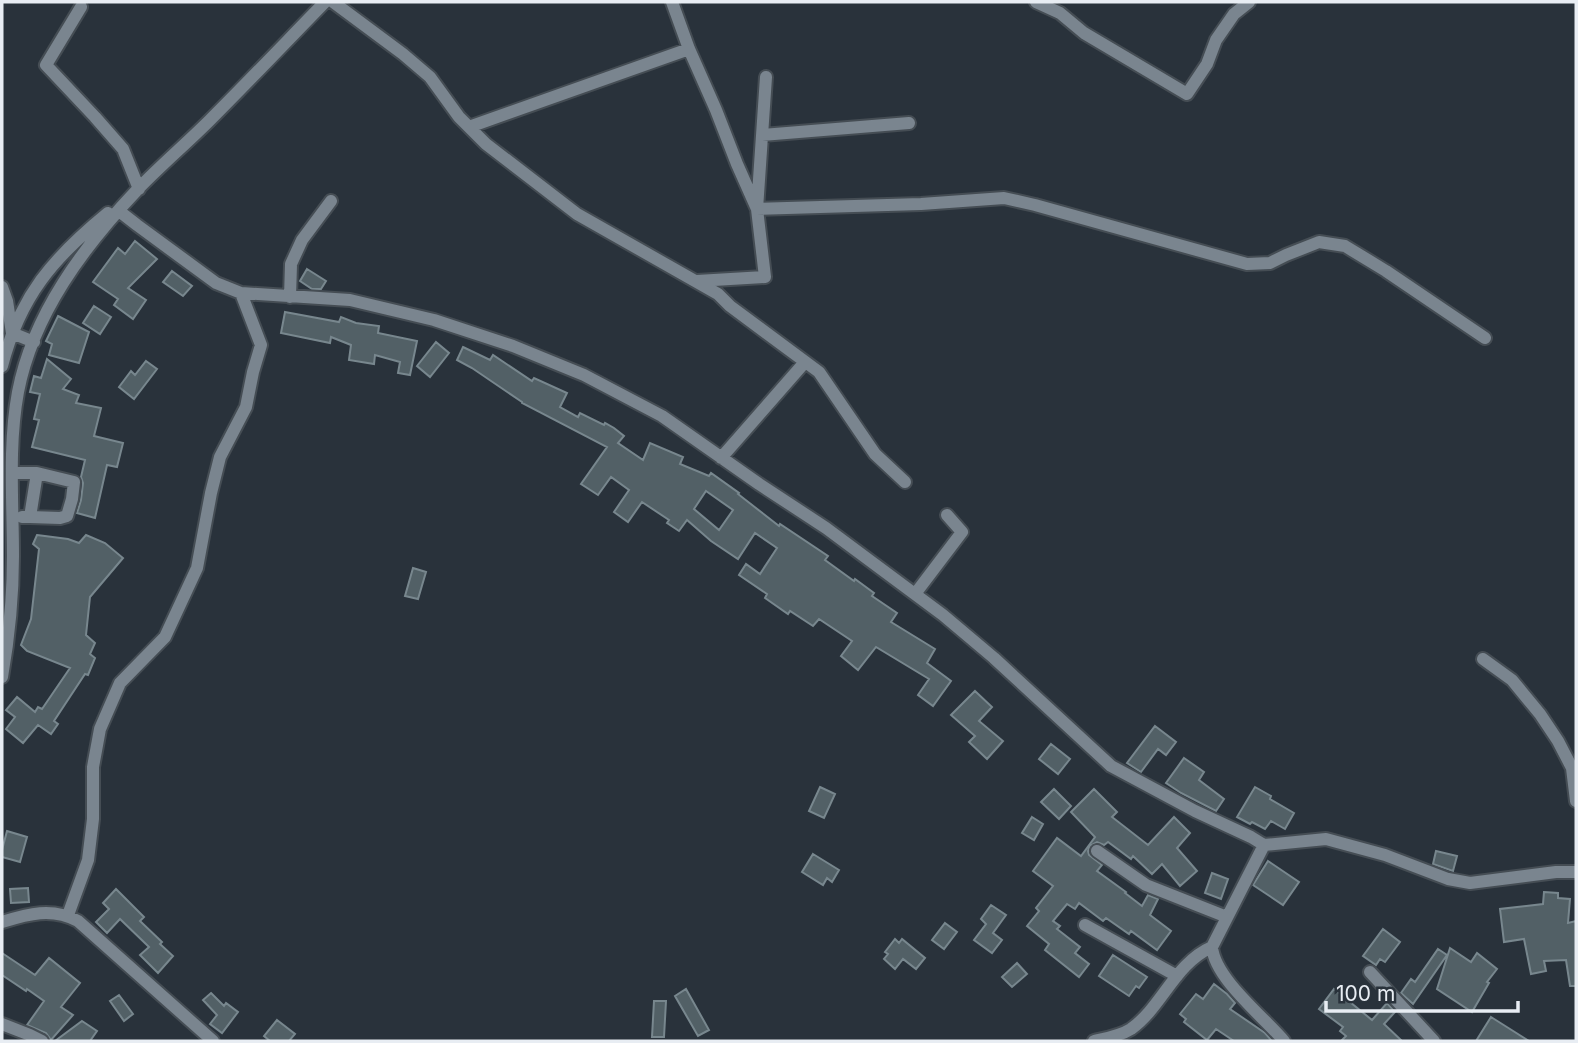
<svg xmlns="http://www.w3.org/2000/svg" width="1578" height="1043" font-family="Inter,sans-serif">
  <rect width="100%" height="100%" fill="#29323b"/>
  <!-- building -->
  <path fill="#526066" stroke="#78878e" stroke-width="2" fill-rule="evenodd" d="M135 241 157 259 128 288 146 300 133 319 114 305 118 299 93 282 118 248 125 254Z
    M307 269 326 281 321 289H312L300 281Z
    M172 271 192 286 183 296 163 282Z
    M94 306 111 317 100 334 83 323Z
    M285 312 339 322 341 317 356 323 379 326 378 333 417 341 410 375 398 373 400 362 375 355 374 364 349 360 351 345 331 337 330 343 281 333Z
    M58 316 89 332 79 363 49 355 52 344 46 341Z
    M436 342 449 353 430 377 417 366Z
    M463 347 490 360 493 355 532 381 534 378 567 393 560 407 578 417 580 413 604 425 605 423 614 428 624 436 618 443 643 460 650 443 683 457 680 464 709 476 711 473 739 493 738 494 779 526 780 524 828 556 825 560 854 581 855 579 874 593 872 596 897 613 891 622 935 649 927 663 951 681 933 706 918 695 929 679 876 647 858 670 841 656 852 641 819 619 813 626 790 611 788 614 765 598 767 594 739 575 746 564 760 574 777 548 755 533 738 559 711 541 687 520 679 531 667 523 669 520 642 502 628 522 614 512 629 490 611 477 598 495 581 484 607 447 522 403V402L472 368 457 360ZM706 491 733 510 719 530 694 509Z
    M47 359 71 379 63 389 79 395 76 403 101 408 94 436 123 443 117 467 107 465 95 518 77 513 81 500 83 483 81 477 85 460 32 447 39 420 34 419 40 394 30 392 34 376 41 378Z
    M146 361 157 369 134 399 119 387 131 371 135 375Z
    M37 535 68 539 79 543 86 535 105 543 123 558 90 597 86 635 95 643 90 654 95 658 88 675 85 674 54 721 58 724 51 734 38 725 23 743 6 729 15 717 6 710 17 697 35 712 38 707 42 709 70 668 27 651 21 645 31 619 39 549 33 544Z
    M413 568 426 572 418 599 405 596Z
    M975 691 992 707 979 721 1003 741 987 759 969 742 975 736 951 715Z
    M1155 726 1176 742 1166 755 1158 749 1141 772 1127 763Z
    M1051 744 1070 759 1058 774 1039 759Z
    M1184 758 1204 772 1199 780 1224 799 1216 811 1181 793 1166 783Z
    M820 787 835 794 824 818 809 811Z
    M1255 787 1271 796 1270 799 1294 813 1285 829 1271 821 1265 829 1252 822 1250 824 1237 817Z
    M1054 789 1071 806 1059 819 1041 802Z
    M1094 789 1117 812 1112 817 1148 845 1174 817 1190 833 1177 848 1197 871 1180 886 1162 864 1152 874 1133 856 1131 859 1108 842 1104 845 1097 842 1090 846 1088 851 1089 855 1102 865 1097 871 1126 892 1125 893 1142 906 1148 895 1158 899 1150 915 1171 931 1157 950 1131 931 1129 934 1106 918 1103 921 1079 903 1075 909 1067 904 1053 921 1060 926 1057 929 1080 947 1075 953 1089 964 1079 977 1045 950 1049 944 1027 926 1039 911 1036 908 1053 886 1033 871 1057 838 1081 856 1095 837 1071 812Z
    M1032 817 1043 824 1034 840 1022 833Z
    M7 831 27 837 20 862 2 857V850Z
    M1436 851 1457 856 1453 871 1433 864Z
    M813 854 839 870 832 882 827 878 823 885 802 872Z
    M1268 861 1299 882 1283 905 1253 885Z
    M1212 873 1228 879 1221 899 1205 893Z
    M28 888 29 902 11 903 10 889Z
    M116 889 144 917 140 921 162 942 160 944 173 956 158 973 140 955 149 947 120 919 107 933 96 922 109 909 103 903Z
    M1544 892 1558 893V898L1570 899 1568 923 1576 921V986H1570L1566 960 1544 961 1546 971 1531 974 1524 939 1504 942 1500 909 1543 904Z
    M991 905 1006 915 993 933 1002 940 992 953 974 940 986 924 981 919Z
    M945 923 957 932 944 949 932 940Z
    M1383 929 1400 942 1385 962 1380 959 1376 965 1363 956Z
    M895 939 899 943 902 939 925 958 916 969 903 959 895 969 884 959 888 954 885 952Z
    M1450 948 1471 962 1477 953 1497 969 1487 982 1489 983 1472 1012 1437 989Z
    M1438 949 1447 955 1413 1004 1401 993 1411 979 1415 982Z
    M2 953 35 975 49 958 80 983 61 1007 73 1015 51 1040 46 1033 27 1025 44 1001 27 989 26 991 2 975Z
    M1113 955 1147 977 1139 988 1136 986 1129 996 1099 976Z
    M1017 963 1027 974 1012 987 1002 977Z
    M1214 984 1227 994 1235 1003 1230 1009 1265 1033 1272 1041H1234L1216 1029 1207 1040 1184 1022 1186 1019 1180 1014 1196 994 1203 999Z
    M686 989 709 1030 698 1036 675 996Z
    M1334 989 1372 1020 1387 1003 1395 1012 1384 1024 1402 1041H1341L1346 1036 1340 1031 1343 1027 1319 1009Z
    M211 993 224 1006 226 1003 238 1012 222 1033 210 1024 217 1015 203 1000Z
    M119 995 133 1014 124 1021 110 1001Z
    M654 1001H666L664 1037H652Z
    M1491 1017 1529 1041H1476Z
    M277 1020 295 1034 289 1041H270L264 1036Z
    M82 1021 97 1031 90 1041H55Z"/>
  <g fill="none" stroke-linecap="round" stroke-linejoin="round">
    <!-- minor casing -->
    <g stroke="#454d54" stroke-width="16">
      <path id="minor" d="M333 2 403 54 430 77 459 117 486 144 577 214 718 294 730 306 819 372 875 454 905 482
        M672 2 689 49 716 110 737 164 757 209 765 277 697 281
        M1036 2 1060 13 1084 33 1187 94 1207 64 1216 40 1234 14 1249 2
        M81 7 46 65 95 117 123 149 139 189
        M766 77 757 209 921 204 1004 198 1035 205 1247 264 1270 263 1286 255 1319 242 1345 246 1386 271 1485 338
        M469 127 689 49
        M762 135 909 123
        M119 211 137 225 216 283 241 293 350 300 434 320 513 346 584 375 662 416 759 484 826 528 943 615 994 658 1111 766 1195 811 1251 837 1264 845 1326 839 1385 855 1448 879 1470 883 1556 872H1576
        M2 287 7 301 12 333 34 342
        M290 297 291 264 302 240 331 201
        M2 366C20 296 53 258 108 213
        M721 458 805 362
        M12 473H37L30 517H22
        M30 517 60 518 67 516 72 499 74 482 37 473
        M915 594 962 532 947 515
        M1483 659 1512 680 1540 714 1558 741 1572 768 1576 801
        M2 677C9 637 13 596 13 556 13 502 8 446 18 392 33 314 84 246 138 189 161 165 187 143 210 120 249 81 287 41 325 2
        M1264 845 1212 947C1215 979 1264 1017 1284 1041
        M1097 851 1146 885 1227 917
        M68 915 88 860 93 819V767L100 729 120 683 165 637 197 568 211 493 220 457 246 407 253 372 261 345 241 293
        M2 922C28 914 52 907 78 921L213 1041
        M1085 925 1177 976
        M1370 972 1434 1041
        M2 1024 30 1035 42 1041
        M1094 1041C1107 1038 1120 1036 1131 1029 1162 1007 1175 963 1212 947"/>
    </g>
    <!-- minor -->
    <use href="#minor" stroke="#7a858f" stroke-width="12"/>
  </g>
  <!-- border -->
  <rect width="1578" height="1043" fill="none" stroke="#e8edf3" stroke-width="7"/>
  <!-- scale -->
  <path d="M1326 1001v10h192v-10" fill="none" stroke="#e8edf3" stroke-width="3.5"/>
  <text x="1336" y="1001" font-size="21" fill="#e8edf3" stroke="#29323b" stroke-width="5" paint-order="stroke">100 m</text>
</svg>
